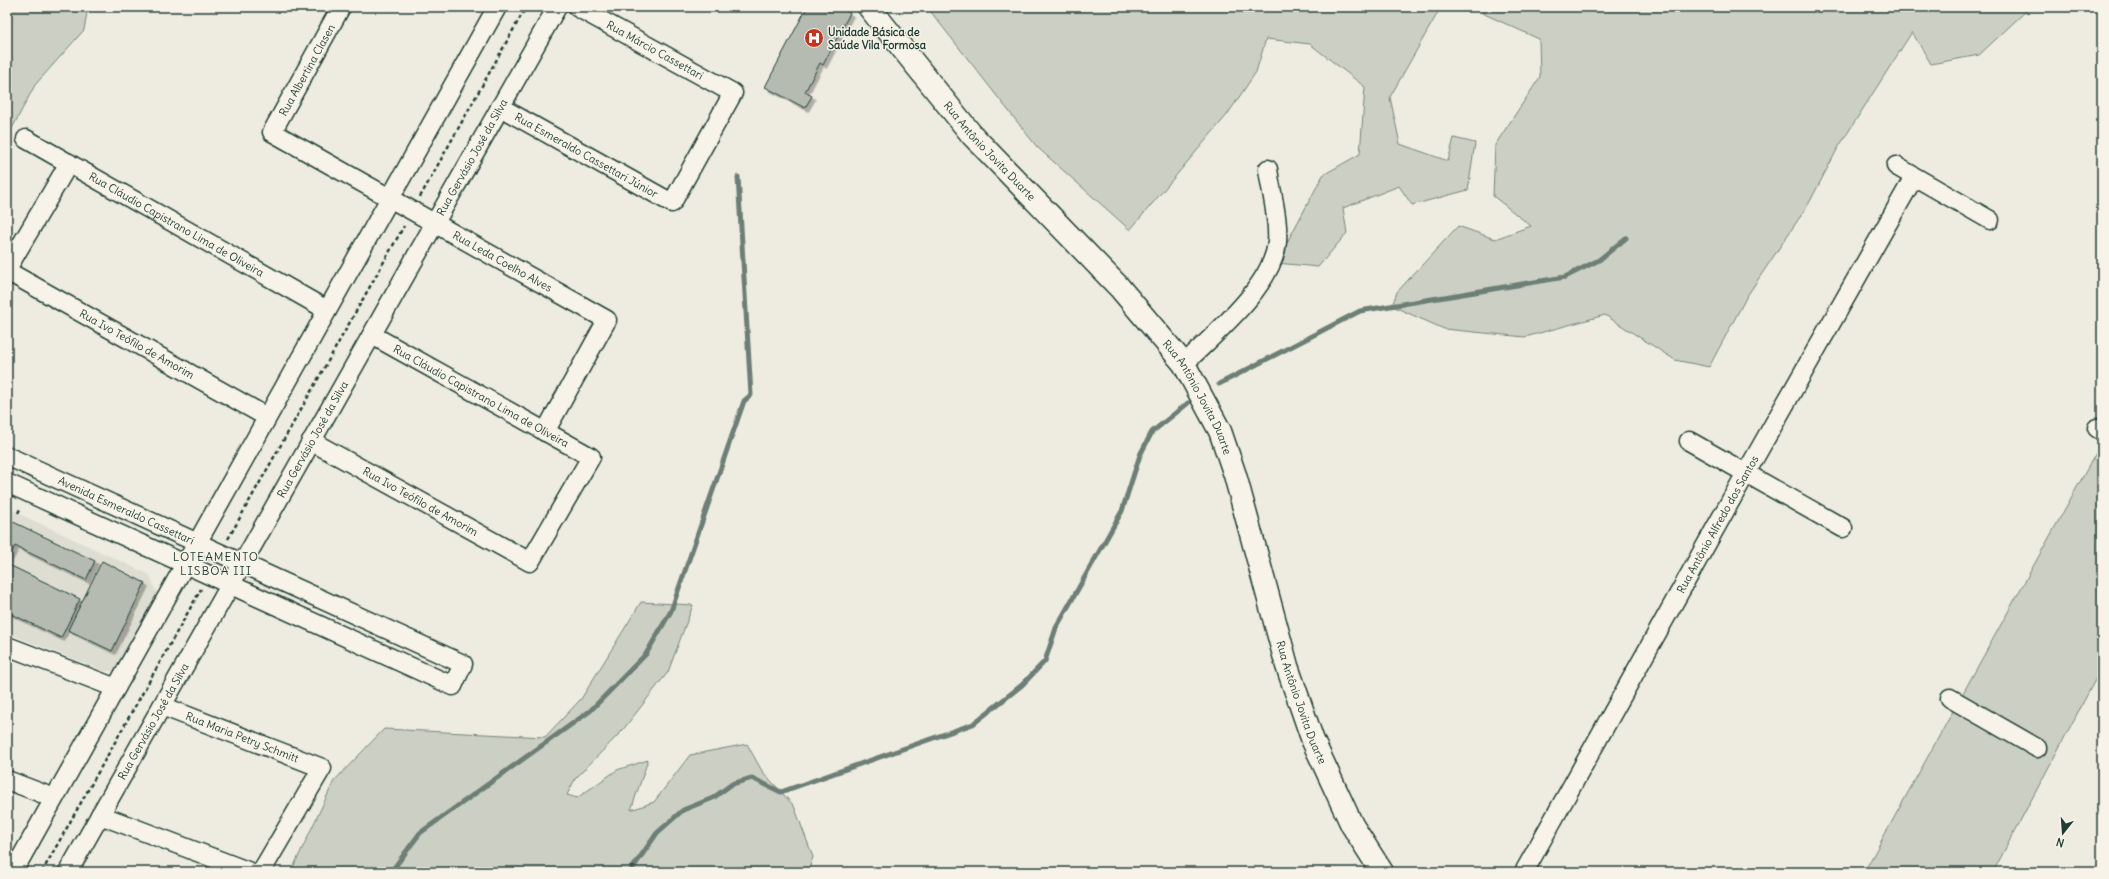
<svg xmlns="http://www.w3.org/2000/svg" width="2109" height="879" font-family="Delius,sans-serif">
  <defs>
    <filter id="shadow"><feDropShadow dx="3.5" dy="3.5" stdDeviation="0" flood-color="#0004"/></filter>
  </defs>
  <rect width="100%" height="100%" fill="#eeece1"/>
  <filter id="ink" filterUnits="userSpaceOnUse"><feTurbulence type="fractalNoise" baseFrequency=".025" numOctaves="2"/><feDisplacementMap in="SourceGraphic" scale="8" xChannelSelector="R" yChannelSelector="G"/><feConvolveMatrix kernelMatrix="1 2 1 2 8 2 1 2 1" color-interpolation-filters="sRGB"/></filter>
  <g filter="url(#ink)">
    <!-- built -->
    <path fill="#ddddd2" d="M7 508 150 575 154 587 160 596 119 668 114 671H104L7 633Z"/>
    <!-- green -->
    <path fill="#cccfc4" stroke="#76867c" d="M7 7H88L84 30 35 85 7 138Z
      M927 7H1441L1390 97 1400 144 1448 161 1454 138 1475 143 1468 190 1412 205 1399 186 1343 208 1347 233 1318 267 1276 263 1323 175 1360 154 1365 87 1310 44 1266 39 1256 72 1227 115 1130 230 1037 147Z
      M1485 7H2028L2025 12 1979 55 1931 64 1912 32 1838 148 1808 205 1747 296 1709 367 1675 360 1605 315 1525 337 1444 329 1392 306 1397 292 1458 226 1495 239 1531 226 1493 196 1495 145 1540 77 1539 39 1482 13Z
      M2102 442V667L1993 872H1864Z
      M641 602 693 605 668 672 622 731 575 779 567 795 577 798 617 770 648 760 631 810 654 802 690 755 747 744 762 771 794 806 813 857 808 872H291L334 781 384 729 545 737 581 699Z"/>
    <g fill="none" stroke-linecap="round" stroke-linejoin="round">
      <!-- stream -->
      <path stroke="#6c7e74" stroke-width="5" d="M1219 384 1360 311 1565 277 1599 260 1626 238
        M391 872 420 833 590 711 646 654 671 611 744 401 751 395 738 177
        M630 872 657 833 683 810 713 798 732 784 752 778 781 792 973 724 1022 685 1045 661 1056 628 1122 511 1140 455 1152 432 1188 403"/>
    </g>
    <!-- building -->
    <path fill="#b5bbb0" stroke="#1f3d34" filter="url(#shadow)" d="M807 7H839L850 13 823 65 820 63 805 92 812 96 805 108 765 87Z
      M7 519 95 561 86 580 15 546 7 562Z
      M102 561 145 583 112 651 68 630Z
      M7 564 80 599 61 638 7 612Z"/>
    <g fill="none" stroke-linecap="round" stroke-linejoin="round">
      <!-- minor casing -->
      <g stroke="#1f3d34" stroke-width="21">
        <g id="minor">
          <path id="s1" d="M341 7 272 132 607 320 545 432"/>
          <path id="s2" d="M500 107 672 203 733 93 577 7"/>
          <path id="s3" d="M26 139 327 310"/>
          <path d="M1896 166 1990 220"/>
          <path d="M7 269 69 163"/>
          <path id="s4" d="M7 271 267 417"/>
          <path d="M1184 364C1214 334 1273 286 1277 242 1279 219 1271 192 1268 169"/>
          <path d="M2097 428 2102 431"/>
          <path id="s5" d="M311 441 530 562 591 457 372 335"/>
          <path d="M1689 441 1843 528"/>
          <path id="s6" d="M7 456 463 664 453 686 7 483"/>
          <path d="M7 646 116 688"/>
          <path d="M1950 698 2037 748"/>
          <path id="s7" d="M162 706 322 768 261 872"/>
          <path d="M7 780 54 798"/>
          <path d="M100 815 250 872"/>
          <path d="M13 872 497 7"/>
          <path id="s8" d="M68 872 557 7"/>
          <path id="s9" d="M1524 872 1746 473 1914 177"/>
        </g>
      </g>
      <!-- major casing -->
      <g stroke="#1f3d34" stroke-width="25">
        <g id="major">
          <path id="s10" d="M869 7 972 135 1119 287 1184 364 1220 431 1235 475 1287 666 1313 741 1352 825 1382 872"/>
        </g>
      </g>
      <!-- path -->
      <path stroke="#1f3d34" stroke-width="2.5" stroke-dasharray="4 3" stroke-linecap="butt" d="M420 197 526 7
        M18 513 21 507
        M228 539 404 226
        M42 872 201 589"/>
      <!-- minor -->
      <use href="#minor" stroke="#f7f3e8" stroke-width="18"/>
      <!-- major -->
      <use href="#major" stroke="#f7f3e8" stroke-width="22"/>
    </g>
  </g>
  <!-- icons -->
  <defs>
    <g id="hospital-disc" transform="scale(1)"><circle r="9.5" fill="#c8321e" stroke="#f7f3e8"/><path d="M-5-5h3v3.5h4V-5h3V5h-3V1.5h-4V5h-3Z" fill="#fff"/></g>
  </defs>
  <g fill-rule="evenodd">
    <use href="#hospital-disc" x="814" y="38"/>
  </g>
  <g text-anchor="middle" stroke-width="3" stroke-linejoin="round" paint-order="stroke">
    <!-- poi labels -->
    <g font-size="11" font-weight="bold" fill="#1f3d34" stroke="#f7f3e8" text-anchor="start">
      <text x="828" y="36">Unidade Básica de<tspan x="828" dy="13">Saúde Vila Formosa</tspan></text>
    </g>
    <!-- street labels -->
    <g font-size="11" fill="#1f3d34" stroke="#f7f3e8">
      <text transform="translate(655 50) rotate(29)" y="4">Rua Márcio Cassettari</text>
      <text transform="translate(307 70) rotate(-61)" y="4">Rua Albertina Clasen</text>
      <text dy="4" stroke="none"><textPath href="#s10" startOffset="188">Rua Antônio Jovita Duarte</textPath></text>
      <text dy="4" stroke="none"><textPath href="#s2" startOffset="99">Rua Esmeraldo Cassettari Júnior</textPath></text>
      <text dy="4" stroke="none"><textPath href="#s8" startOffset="821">Rua Gervásio José da Silva</textPath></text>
      <text dy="4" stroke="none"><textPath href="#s3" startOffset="173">Rua Cláudio Capistrano Lima de Oliveira</textPath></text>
      <text dy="4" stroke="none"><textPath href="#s1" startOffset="407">Rua Leda Coelho Alves</textPath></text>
      <text dy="4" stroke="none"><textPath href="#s4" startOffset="149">Rua Ivo Teófilo de Amorim</textPath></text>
      <text transform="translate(481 396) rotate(29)" y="4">Rua Cláudio Capistrano Lima de Oliveira</text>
      <text dy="4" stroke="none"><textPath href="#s10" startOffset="512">Rua Antônio Jovita Duarte</textPath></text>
      <text dy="4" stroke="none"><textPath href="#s8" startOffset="497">Rua Gervásio José da Silva</textPath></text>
      <text dy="4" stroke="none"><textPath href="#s5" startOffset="125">Rua Ivo Teófilo de Amorim</textPath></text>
      <text dy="4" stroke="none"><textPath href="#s6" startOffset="131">Avenida Esmeraldo Cassettari</textPath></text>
      <text dy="4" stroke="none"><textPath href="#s9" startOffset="398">Rua Antônio Alfredo dos Santos</textPath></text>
      <text dy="4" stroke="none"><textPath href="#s10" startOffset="836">Rua Antônio Jovita Duarte</textPath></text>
      <text dy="4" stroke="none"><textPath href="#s8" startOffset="173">Rua Gervásio José da Silva</textPath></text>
      <text dy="4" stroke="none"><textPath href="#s7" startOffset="86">Rua Maria Petry Schmitt</textPath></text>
    </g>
    <!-- neighbourhood labels -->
    <g font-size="12" letter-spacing="1" fill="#1f3d34" stroke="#f7f3e8">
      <text x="216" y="561">LOTEAMENTO<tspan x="216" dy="14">LISBOA III</tspan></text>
    </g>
  </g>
  <!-- margin -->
  <rect width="2109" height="879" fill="none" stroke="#f7f3e8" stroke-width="24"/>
  <rect x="12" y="12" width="2085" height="855" fill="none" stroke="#1f3d34" stroke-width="1.5" filter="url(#ink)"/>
  <!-- north arrow -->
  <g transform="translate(2063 833) rotate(197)" stroke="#f7f3e8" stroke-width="3" paint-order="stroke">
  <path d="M0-3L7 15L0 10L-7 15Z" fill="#1f3d34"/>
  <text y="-6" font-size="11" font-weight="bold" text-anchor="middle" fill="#1f3d34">N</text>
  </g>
</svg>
